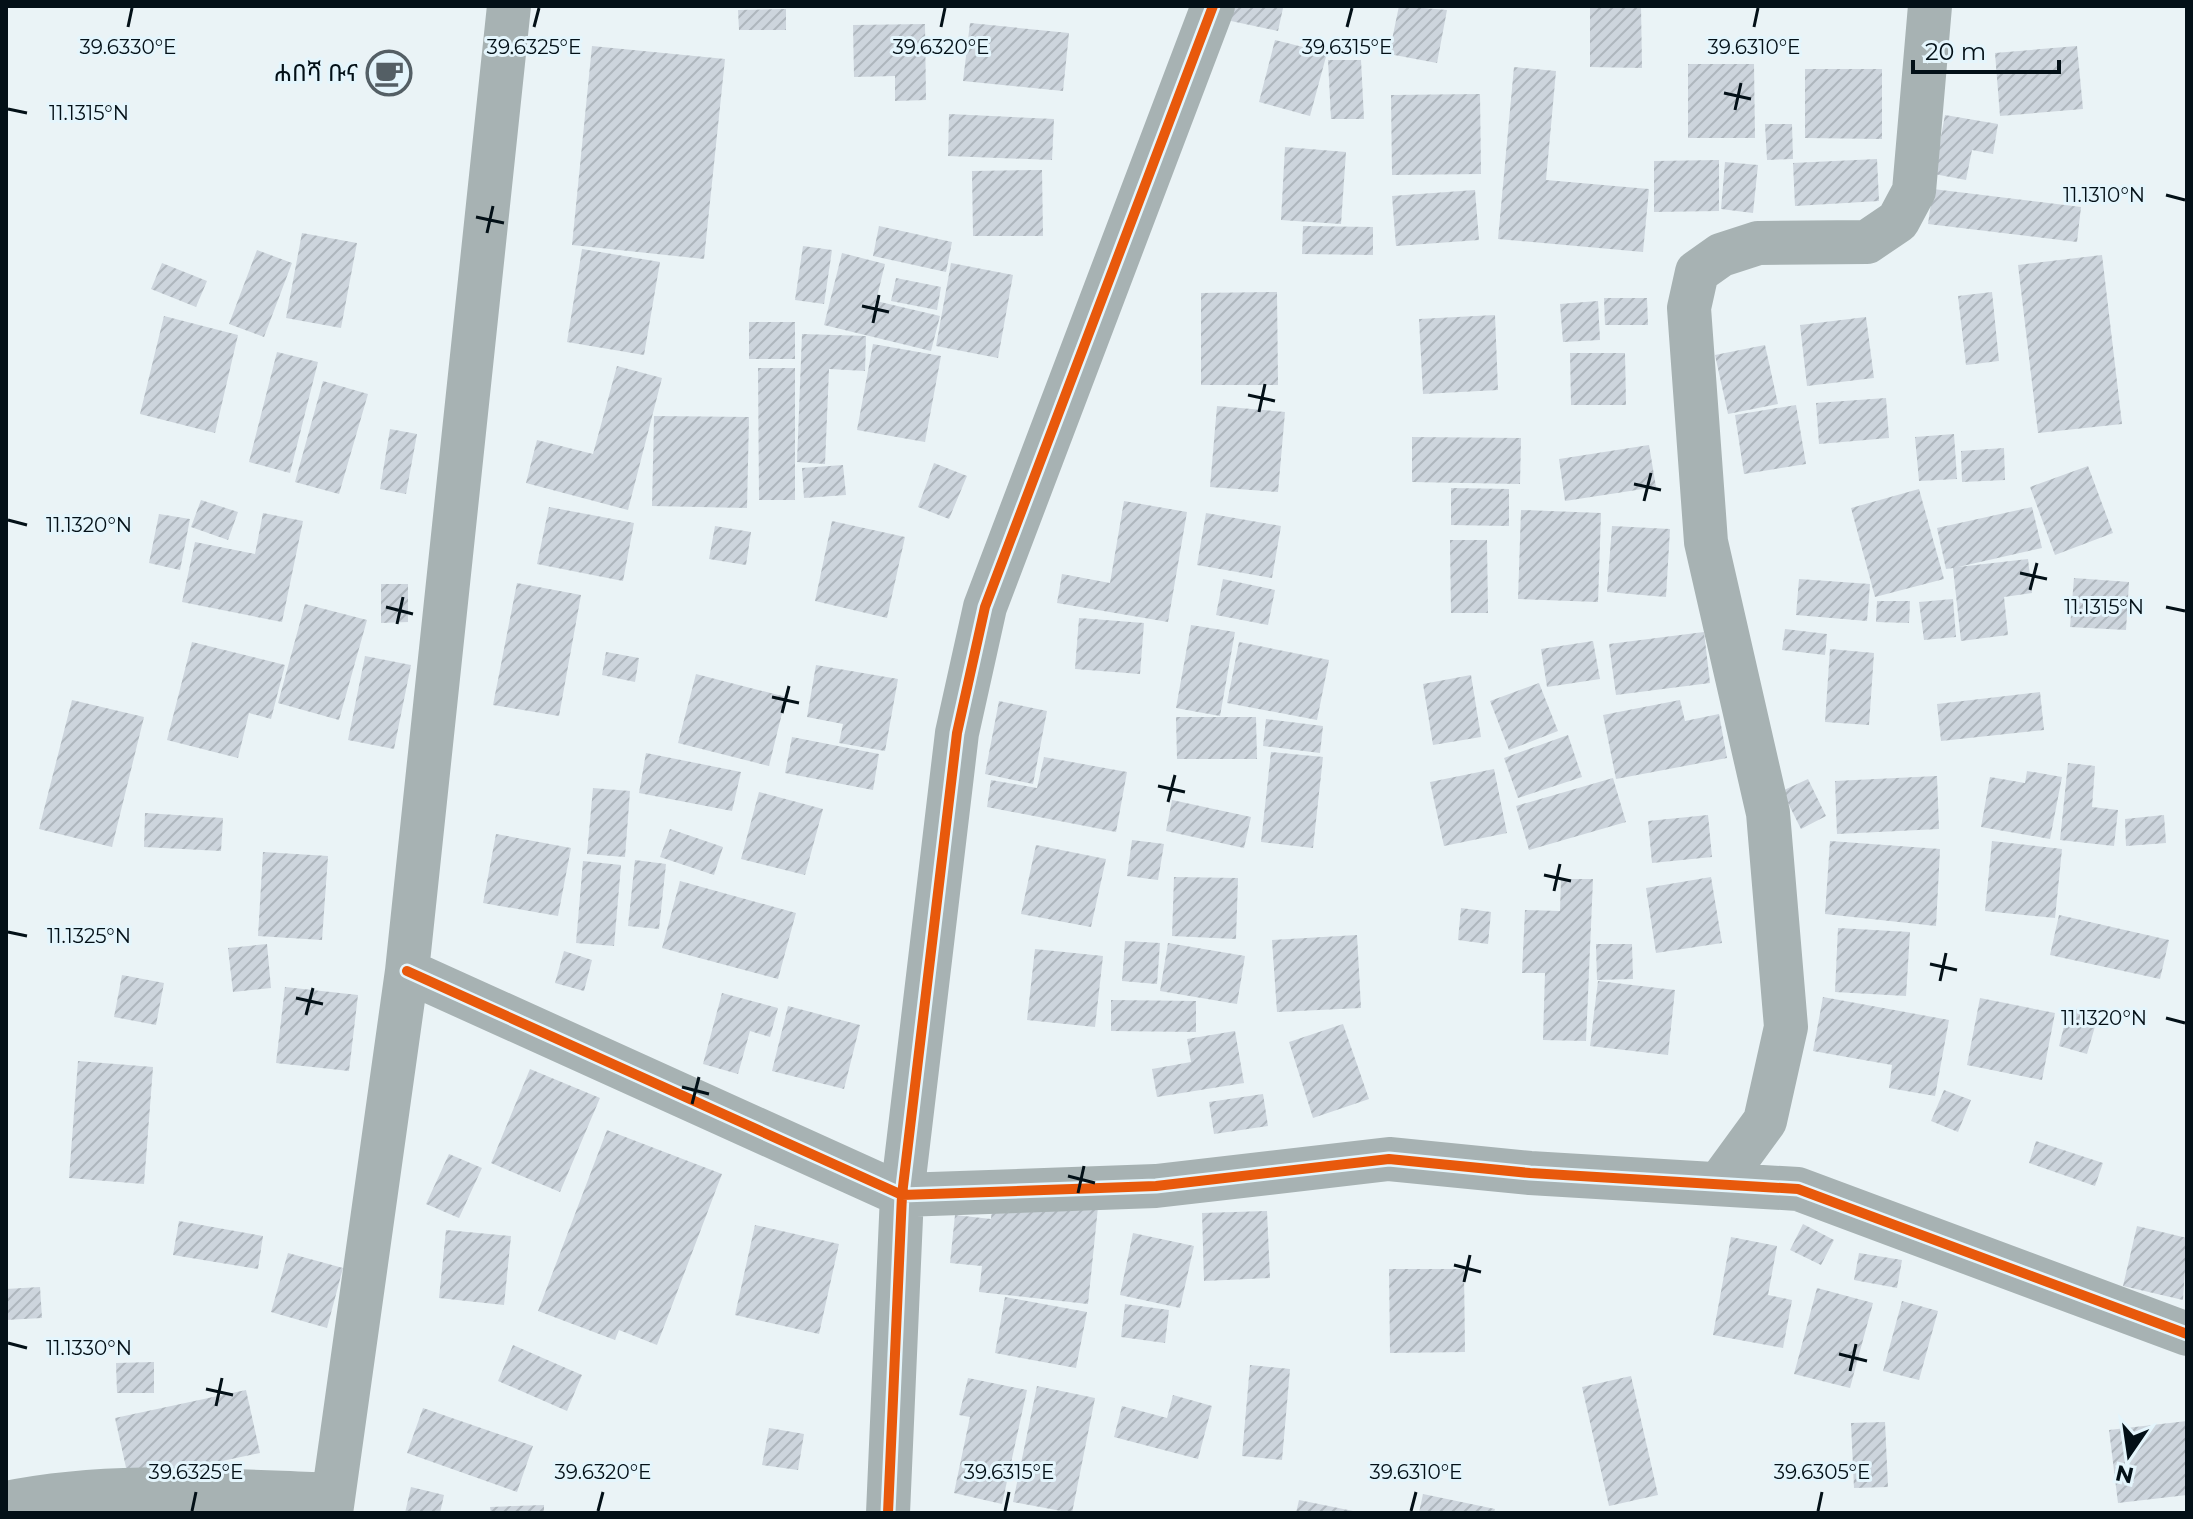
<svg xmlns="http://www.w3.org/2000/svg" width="2193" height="1519" font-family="Montserrat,'Noto Sans Ethiopic',sans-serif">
  <defs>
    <pattern id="building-hatch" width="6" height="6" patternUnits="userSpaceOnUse" patternTransform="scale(2)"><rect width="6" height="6" fill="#cdd5dd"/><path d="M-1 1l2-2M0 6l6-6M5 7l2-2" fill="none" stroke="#aeb6bd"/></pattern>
  </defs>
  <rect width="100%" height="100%" fill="#eaf3f6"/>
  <!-- building -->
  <path fill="url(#building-hatch)" d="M1234 6 1283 8 1278 31 1231 21Z
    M1399 6 1447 10 1437 63 1389 54Z
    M1590 6H1641L1642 68 1590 67Z
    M786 9V30H739L738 10Z
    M970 23 1069 33 1063 91 963 81Z
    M925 24 926 100 895 101V76L854 77 853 25Z
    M1275 40 1327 53 1310 116 1259 102Z
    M592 46 725 59 704 259 572 245Z
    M2077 46 2083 109 2000 116 1995 53Z
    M1328 60H1361L1364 119H1331Z
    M1688 64H1754L1755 138H1688Z
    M1514 67 1556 71 1546 180 1649 189 1643 252 1498 239Z
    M1805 69H1882V139L1805 138Z
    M1480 94 1481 174 1392 175 1391 95Z
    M949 114 1054 119 1052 160 948 156Z
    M1945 115 1998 124 1993 154 1972 150 1966 180 1934 174Z
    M1765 124H1792L1793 159 1767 160Z
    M1285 147 1346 152 1341 224 1281 220Z
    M1877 159 1879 201 1795 206 1793 163Z
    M1719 160V211L1654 212V161Z
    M1725 162 1758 165 1753 213 1721 209Z
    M1042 170 1043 236H973L972 171Z
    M1933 189 2081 207 2077 242 1928 224Z
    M1475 190 1479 240 1396 246 1392 196Z
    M879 226 952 242 946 272 873 256Z
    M1303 226 1373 227V255L1302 254Z
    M302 233 357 243 341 328 286 318Z
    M803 246 832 250 824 304 795 300Z
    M582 249 660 262 644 355 567 342Z
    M257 250 292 263 264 337 229 324Z
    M842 253 885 264 876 301 940 316 931 351 824 325Z
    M2102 255 2122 424 2038 433 2018 265Z
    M162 263 207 281 196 307 151 289Z
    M951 263 1013 275 998 358 936 346Z
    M896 278 941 287 937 310 891 301Z
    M1277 292 1278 385H1201V293Z
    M1992 292 1999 361 1966 365 1958 296Z
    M1604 298H1647L1648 325H1605Z
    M1598 301 1600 340 1563 342 1560 304Z
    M1495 315 1498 390 1423 394 1419 319Z
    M164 316 238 335 215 433 140 414Z
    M1866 317 1874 378 1807 386 1800 325Z
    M749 322H795V359H749Z
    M802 334 866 336 865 371 829 369 825 464 797 462Z
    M873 344 941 356 925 442 857 430Z
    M1765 345 1778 404 1728 414 1715 355Z
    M277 352 318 362 290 473 249 462Z
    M1570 353H1625L1626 405H1571Z
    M617 366 662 378 628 510 526 483 537 440 593 454Z
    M758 368H795V500H759Z
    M323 381 368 394 339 494 295 482Z
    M1886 398 1889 438 1819 444 1816 403Z
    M1796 405 1806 464 1744 474 1735 415Z
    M1217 406 1285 412 1278 492 1210 487Z
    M654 416 749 417 747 508 652 506Z
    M390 429 417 434 406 494 380 489Z
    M1954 434 1957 479 1919 481 1915 437Z
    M1412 437 1521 438 1520 484 1412 482Z
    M1649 445 1656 487 1565 501 1559 459Z
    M2004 448 2005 480 1962 482 1961 451Z
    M934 463 967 476 949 519 918 507Z
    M843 465 846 495 804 498 802 468Z
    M2088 466 2113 533 2055 555 2030 487Z
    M1451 488 1509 489V526L1451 525Z
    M1919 489 1944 579 1875 597 1851 508Z
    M201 500 238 512 228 540 191 527Z
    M1124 501 1187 512 1168 622 1057 603 1062 574 1110 583Z
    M549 507 634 523 623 581 537 564Z
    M2032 507 2042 548 1958 567 2028 559 2032 593 2004 597 2008 635 1961 641 1953 568 1946 569 1937 528Z
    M1521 510 1601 513 1598 602 1518 599Z
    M263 513 303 521 282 622 182 602 195 542 255 554Z
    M1206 513 1281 526 1272 578 1197 565Z
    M159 514 190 519 180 570 149 563Z
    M832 521 905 537 887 618 815 601Z
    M715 526 751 532 746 565 709 559Z
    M1612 526 1670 529 1666 597 1607 592Z
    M1450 540H1487L1488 613H1451Z
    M2074 578 2129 582 2126 630 2070 627Z
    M1223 579 1275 590 1268 625 1216 615Z
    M1799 579 1870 584 1867 621 1796 615Z
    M517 583 581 595 559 716 493 705Z
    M381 584H408V622L381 623Z
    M1953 599 1956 637 1924 640 1919 602Z
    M1877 601H1910L1909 623 1876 622Z
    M305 604 367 620 339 720 278 703Z
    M1079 618 1144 623 1140 674 1075 669Z
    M1191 625 1235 632 1220 716 1176 708Z
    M1785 629 1827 634 1825 655 1782 650Z
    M1704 632 1710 683 1616 695 1609 644Z
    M1593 641 1600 679 1547 687 1541 649Z
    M192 642 285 665 271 719 249 713 238 758 167 740Z
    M1239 642 1329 660 1317 720 1227 703Z
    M1830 649 1874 653 1869 725 1825 722Z
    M606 652 639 658 635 682 602 675Z
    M365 656 411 665 394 749 348 740Z
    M816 665 898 679 885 751 839 743 843 724 807 717Z
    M696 674 786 697 769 766 678 743Z
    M1471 675 1481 737 1433 745 1423 684Z
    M1539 683 1558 731 1509 750 1490 701Z
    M2040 692 2044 730 1941 741 1937 704Z
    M72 700 144 717 112 847 39 829Z
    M1680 700 1685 721 1719 714 1727 758 1616 779 1603 715Z
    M999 701 1047 711 1033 784 985 774Z
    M1176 717H1256L1257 759H1177Z
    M1266 719 1323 726 1320 753 1263 746Z
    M1568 735 1582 777 1518 798 1504 758Z
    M792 737 879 754 873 790 785 773Z
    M1271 752 1323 757 1313 848 1261 842Z
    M646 753 741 772 732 811 639 793Z
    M1044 757 1127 772 1116 832 987 807 991 780 1037 788Z
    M2068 763 2095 766 2092 807 2118 810 2114 846 2060 840Z
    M1494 769 1507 833 1444 846 1430 782Z
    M2027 771 2062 777 2050 839 1981 827 1990 777 2025 783Z
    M1937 776 1939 829 1837 834 1835 781Z
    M1613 778 1626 822 1529 850 1516 806Z
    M1808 779 1826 816 1801 829 1782 791Z
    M593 788 630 791 625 857 587 854Z
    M759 792 823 809 805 875 741 859Z
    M1172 800 1251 817 1244 848 1166 831Z
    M145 813 223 818 221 851 144 847Z
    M1708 815 1712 857 1652 863 1648 821Z
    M2164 815 2166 843 2126 846 2125 819Z
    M670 829 723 847 714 875 660 857Z
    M496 834 571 848 558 916 483 903Z
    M1132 840 1164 844 1158 880 1127 876Z
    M1830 841 1940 849 1936 926 1825 914Z
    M1992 841 2062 849 2055 918 1985 911Z
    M1036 845 1106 859 1091 927 1021 914Z
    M263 852 328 856 322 940 258 936Z
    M635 860 666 864 659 929 628 926Z
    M583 861 621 865 614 946 576 943Z
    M1174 877 1238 878 1236 939 1172 936Z
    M1711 877 1722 943 1656 953 1646 888Z
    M1561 879H1593L1586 1041 1543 1040 1545 973H1522L1525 910 1560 911Z
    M680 881 796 913 778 979 662 948Z
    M1461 908 1491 912 1488 944 1458 940Z
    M2059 915 2169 940 2160 979 2050 955Z
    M1838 928 1910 932 1906 996 1835 992Z
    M1357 935 1361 1008 1277 1012 1272 940Z
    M1125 941 1160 943 1157 984 1122 981Z
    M1168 943 1245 956 1237 1004 1160 991Z
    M267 944 271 988 233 992 228 948Z
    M1596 944H1632L1633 979 1597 980Z
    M1035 949 1103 956 1095 1027 1027 1020Z
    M564 951 592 960 584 991 555 983Z
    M122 975 164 983 156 1025 114 1017Z
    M1598 981 1675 990 1668 1055 1590 1046Z
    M285 987 358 995 349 1071 276 1063Z
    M722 993 778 1008 770 1037 750 1031 738 1074 703 1064Z
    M1823 997 1949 1020 1935 1096 1889 1088 1892 1065 1813 1051Z
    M1980 998 2055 1013 2042 1080 1967 1065Z
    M1111 1000 1196 1001V1032L1111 1031Z
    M788 1006 860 1025 844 1089 772 1071Z
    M2069 1007 2098 1016 2087 1054 2059 1046Z
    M1343 1024 1369 1099 1313 1118 1289 1042Z
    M1235 1031 1244 1083 1157 1097 1152 1069 1191 1062 1187 1039Z
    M78 1061 153 1067 144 1184 69 1178Z
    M530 1069 600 1098 560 1192 491 1163Z
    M1944 1090 1971 1100 1958 1132 1931 1121Z
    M1263 1094 1268 1126 1214 1134 1209 1102Z
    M607 1130 722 1174 657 1345 619 1330 615 1340 538 1311Z
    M2036 1141 2103 1163 2095 1186 2029 1163Z
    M449 1154 482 1168 459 1218 426 1204Z
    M993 1195 1098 1207 1088 1304 979 1292 982 1266 950 1263 955 1215 991 1219Z
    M1267 1211 1270 1278 1204 1281 1202 1213Z
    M179 1221 263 1236 258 1269 173 1255Z
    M1803 1224 1834 1240 1821 1265 1790 1250Z
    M755 1225 839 1244 819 1334 735 1315Z
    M2137 1226 2187 1238 2183 1300 2123 1286Z
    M446 1230 511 1236 504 1305 439 1298Z
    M1133 1233 1194 1246 1180 1308 1120 1295Z
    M1731 1237 1777 1246 1768 1295 1792 1300 1783 1348 1713 1335Z
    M288 1253 343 1268 327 1328 271 1312Z
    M1859 1253 1902 1260 1897 1288 1854 1280Z
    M1389 1269H1464L1465 1352 1390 1353Z
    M40 1287 42 1318 6 1320V1289Z
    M1817 1288 1873 1303 1850 1388 1794 1374Z
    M1005 1297 1087 1312 1076 1368 995 1353Z
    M1902 1301 1938 1311 1919 1380 1883 1371Z
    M1125 1304 1169 1310 1165 1343 1121 1337Z
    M513 1345 582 1375 567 1411 498 1381Z
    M154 1362V1393H117L116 1363Z
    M1250 1365 1290 1369 1282 1460 1242 1456Z
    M1631 1376 1658 1495 1609 1506 1582 1387Z
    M968 1378 1027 1390 1002 1504 954 1493 970 1417 959 1415Z
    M1037 1386 1095 1398 1072 1513 1013 1502Z
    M246 1390 260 1453 129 1481 115 1418Z
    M1173 1395 1212 1406 1198 1459 1114 1437 1122 1406 1167 1418Z
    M423 1408 533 1446 517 1492 407 1453Z
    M2187 1421V1495L2118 1503 2109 1430Z
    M1885 1422 1888 1487 1854 1488 1851 1423Z
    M769 1428 804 1434 798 1470 762 1465Z
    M411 1487 444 1495 440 1513H405Z
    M1423 1494 1495 1509 1494 1513H1419Z
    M1299 1500 1358 1512V1513H1296Z
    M544 1505V1513H491L490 1507Z"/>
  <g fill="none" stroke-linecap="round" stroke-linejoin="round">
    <!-- street -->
    <path stroke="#a7b2b3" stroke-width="44" d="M407 971 902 1195 1156 1186 1389 1159 1530 1173 1798 1189 2187 1334
      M1719 1184 1765 1121 1786 1027 1768 813 1706 542 1689 308 1697 272 1721 255 1758 243 1867 242 1898 221 1914 191 1930 6
      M6 1503C113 1481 224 1491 332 1495
      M331 1513 407 971 509 6
      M888 1513 902 1195 957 733 985 607 1213 6"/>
    <!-- cycleway casing -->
    <g stroke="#e4f5fc" stroke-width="15">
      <path id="cycleway" d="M407 971 902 1195 1156 1186 1389 1159 1530 1173 1798 1189 2187 1334
        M888 1513 902 1195 957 733 985 607 1213 6"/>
    </g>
    <!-- cycleway -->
    <use href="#cycleway" stroke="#e8590c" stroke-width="10"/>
  </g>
  <!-- ticks -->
  <path fill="none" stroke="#031017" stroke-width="3" d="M128 27 132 8M534 27 539 8M941 27 945 8M1347 27 1352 8M1754 27 1758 8M1724 93 1751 99M8 109 27 113M1735 110 1741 83M2166 195 2185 200M476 217 504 223M487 233 493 206M862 306 889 312M873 323 879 295M1248 395 1275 401M1259 412 1265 384M1634 484 1661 490M1644 501 1651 473M8 520 27 525M2020 573 2047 579M2030 590 2037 563M386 607 413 614M2166 607 2185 611M397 624 403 597M772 697 799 703M782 713 789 686M1158 786 1185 792M1168 802 1175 775M1544 875 1571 881M1554 891 1560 864M8 932 27 936M1930 964 1957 970M1940 981 1946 953M296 998 323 1004M306 1015 313 988M2166 1018 2185 1023M682 1087 709 1094M692 1104 699 1077M1068 1176 1095 1183M1078 1193 1084 1166M1454 1265 1481 1272M1464 1282 1470 1255M8 1343 27 1348M1839 1354 1867 1361M1850 1371 1856 1344M206 1389 233 1395M216 1406 222 1378M192 1511 196 1492M598 1511 603 1492M1005 1511 1009 1492M1411 1511 1416 1492M1818 1511 1822 1492"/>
  <!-- icons -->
  <defs>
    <g id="cafe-ring" transform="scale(2.3)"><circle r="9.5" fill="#e4f5fc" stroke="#545f65" stroke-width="1.5"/><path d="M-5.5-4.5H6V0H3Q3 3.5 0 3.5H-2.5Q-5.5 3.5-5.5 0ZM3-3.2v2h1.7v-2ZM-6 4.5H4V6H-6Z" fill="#545f65"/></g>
  </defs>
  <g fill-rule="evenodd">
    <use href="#cafe-ring" x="389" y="73"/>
  </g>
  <g text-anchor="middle" stroke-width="6" stroke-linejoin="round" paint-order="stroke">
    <!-- poi labels -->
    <g font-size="24" fill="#031017" stroke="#e4f5fc" text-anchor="end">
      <text x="358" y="81">ሐበሻ ቡና</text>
    </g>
  </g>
  <g font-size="20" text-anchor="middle" fill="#031017" stroke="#e4f5fc" stroke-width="6" stroke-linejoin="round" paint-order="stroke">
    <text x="128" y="54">39.6330°E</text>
    <text x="534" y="54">39.6325°E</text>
    <text x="941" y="54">39.6320°E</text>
    <text x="1347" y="54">39.6315°E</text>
    <text x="1754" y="54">39.6310°E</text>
    <text x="89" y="120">11.1315°N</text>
    <text x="2104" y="202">11.1310°N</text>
    <text x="89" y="532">11.1320°N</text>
    <text x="2104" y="614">11.1315°N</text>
    <text x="89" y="943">11.1325°N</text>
    <text x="2104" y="1025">11.1320°N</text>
    <text x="89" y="1355">11.1330°N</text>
    <text x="196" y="1479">39.6325°E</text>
    <text x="603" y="1479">39.6320°E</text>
    <text x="1009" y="1479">39.6315°E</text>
    <text x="1416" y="1479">39.6310°E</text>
    <text x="1822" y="1479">39.6305°E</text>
  </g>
  <!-- border -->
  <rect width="2193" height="1519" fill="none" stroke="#031017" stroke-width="16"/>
  <!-- north arrow -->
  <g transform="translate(2129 1455) rotate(193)" stroke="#e4f5fc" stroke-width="6" paint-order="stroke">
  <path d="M0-6L14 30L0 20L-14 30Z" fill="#031017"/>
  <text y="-12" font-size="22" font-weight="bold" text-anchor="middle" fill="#031017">N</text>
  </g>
  <!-- scale -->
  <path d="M1913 60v12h146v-12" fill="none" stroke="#031017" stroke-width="4"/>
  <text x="1925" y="60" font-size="24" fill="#031017" stroke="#e4f5fc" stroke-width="6" paint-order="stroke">20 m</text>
</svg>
